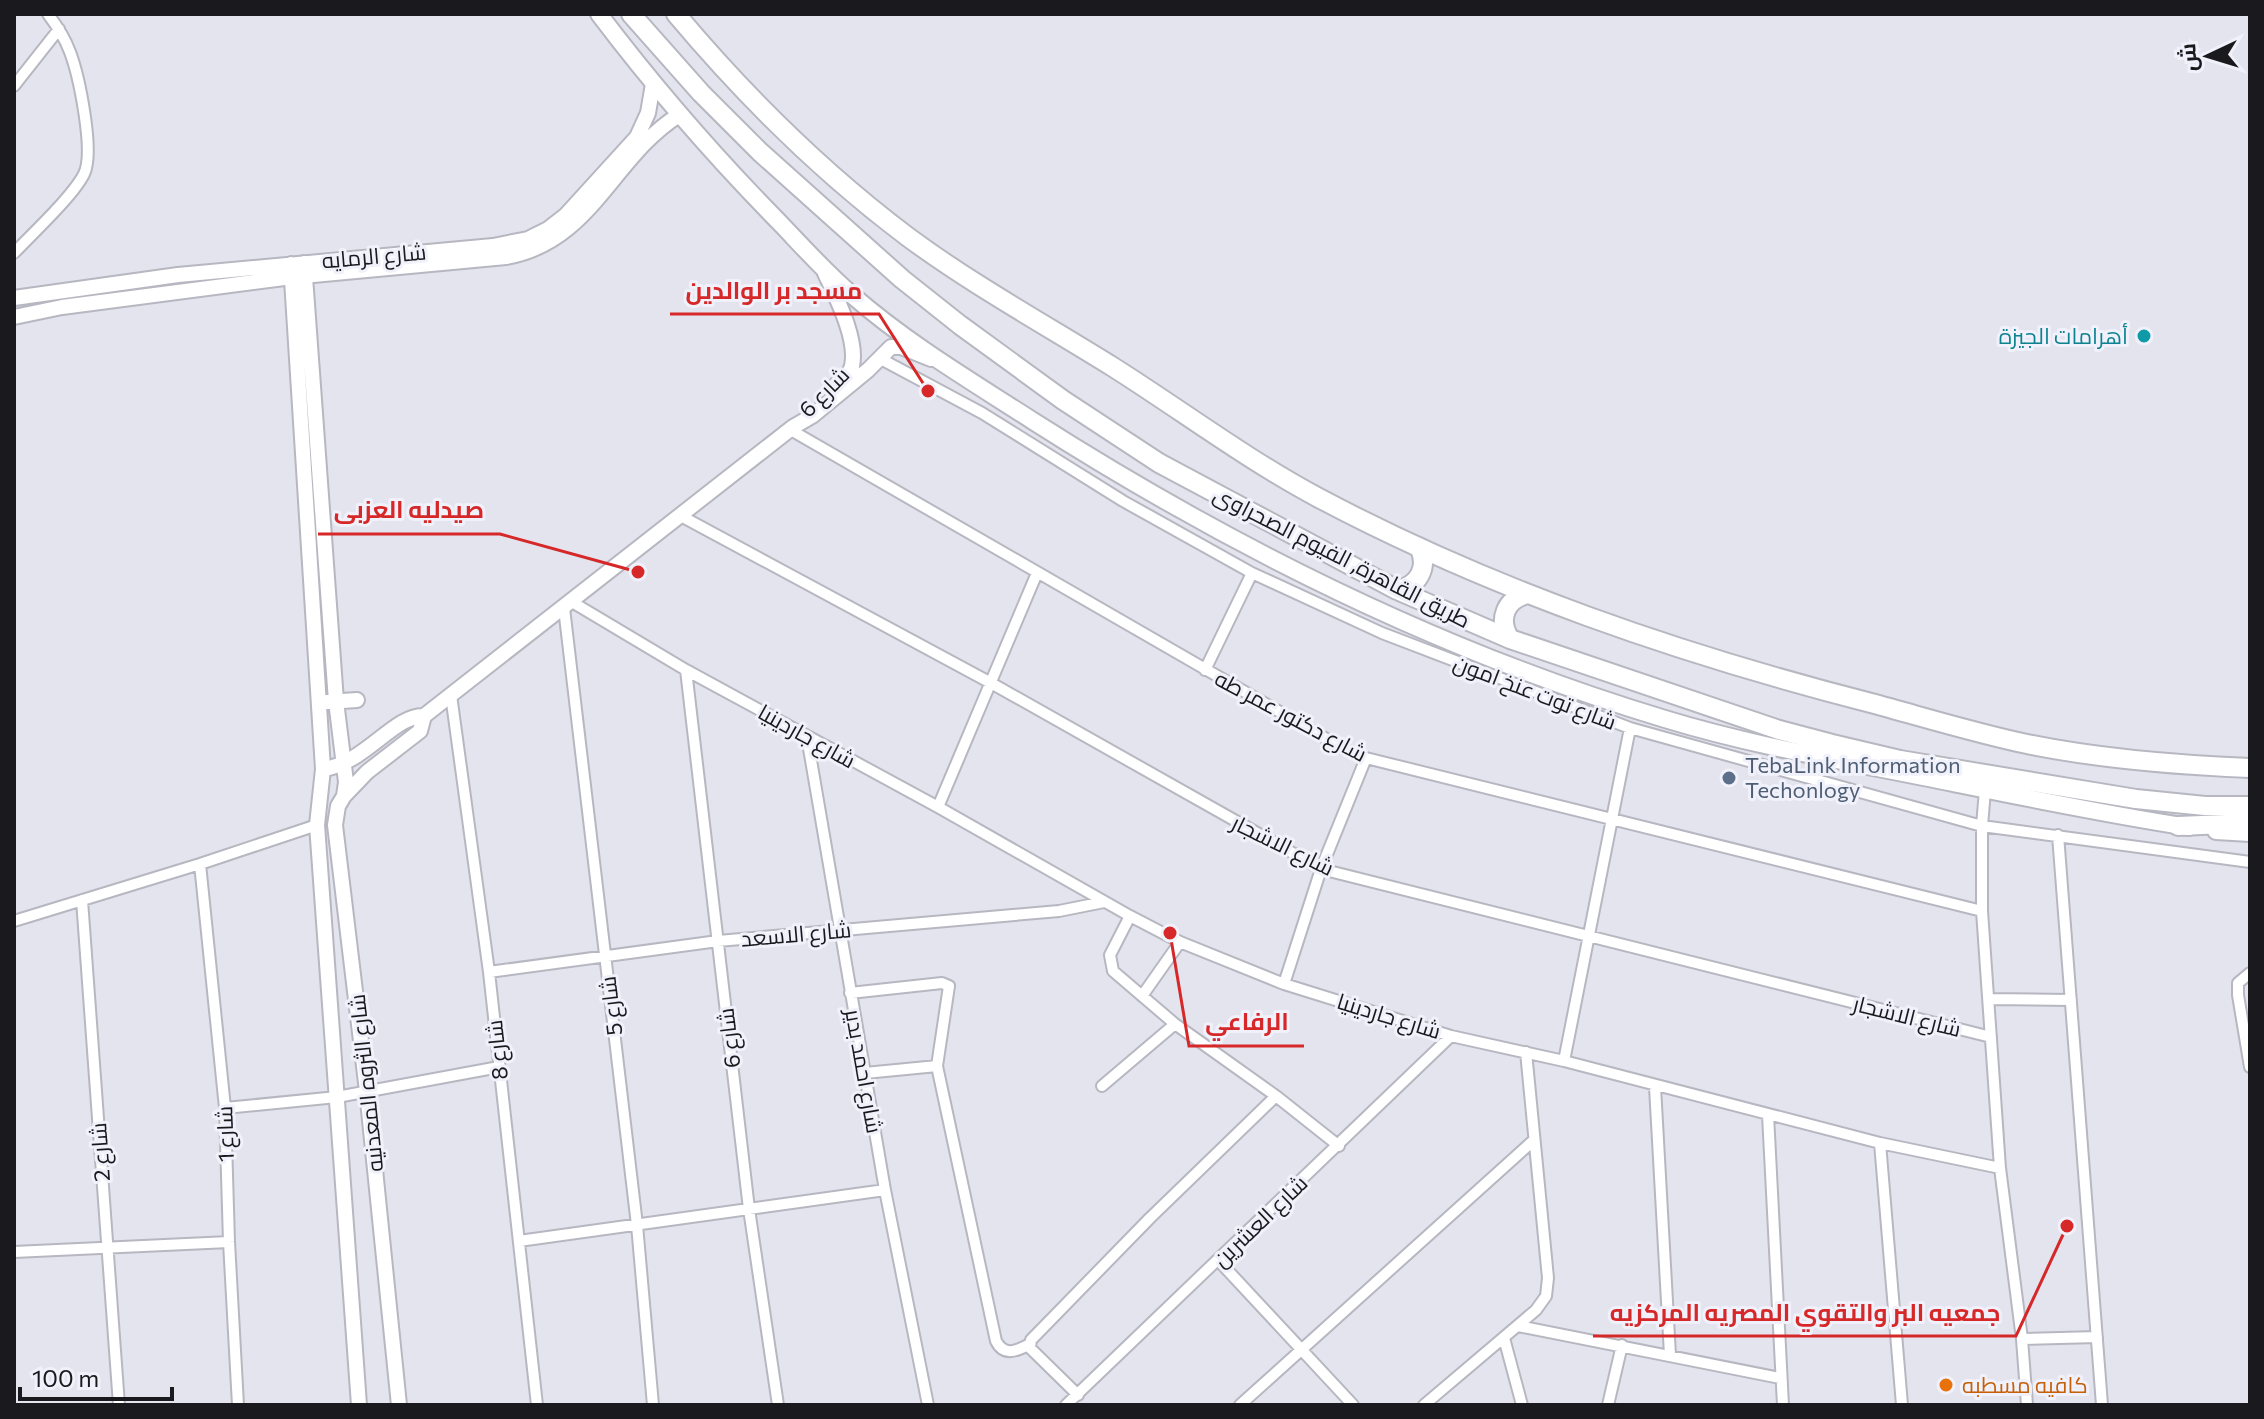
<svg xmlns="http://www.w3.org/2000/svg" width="2264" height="1419" font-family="Commissioner,Cairo,sans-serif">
  <rect width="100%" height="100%" fill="#e4e4ee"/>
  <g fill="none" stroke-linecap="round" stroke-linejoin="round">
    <!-- minor casing -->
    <g stroke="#b7b7c1" stroke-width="14">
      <path id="minor" d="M14 86 59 29
        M14 253C32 234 73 196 84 174 95 152 79 76 70 52 65 38 57 26 48 14
        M879 358 982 413 1123 501 1252 573 1382 633 1630 728 1982 826 2250 862
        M789 429 1344 749 1366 758 1982 911
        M681 516 991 683 1321 869 1991 1037
        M572 602 686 670 938 807 1130 916 1180 942 1284 984 1451 1036 1564 1061 1880 1143 2000 1168
        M564 608 637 1225 653 1405
        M686 670 749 1209 778 1405
        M1205 670 1252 573
        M451 695 489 972 537 1405
        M807 737 885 1190 928 1405
        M1985 790 1982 826V911L2000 1168 2022 1339 2027 1405
        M938 807 1037 573
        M2058 835 2102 1405
        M200 864 225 1108 229 1242 238 1405
        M82 900 119 1405
        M1130 916 1110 955 1113 971 1175 1024 1276 1096 1339 1146
        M14 921 200 864 317 825
        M489 972 718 941 1059 911 1104 902
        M2250 973 2238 983V995L2250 1067
        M1284 984 1321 869 1366 758
        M850 993 942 983 949 986 937 1066 996 1341C1004 1357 1017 1351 1030 1344
        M1142 996 1180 942
        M1989 999 2071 1000
        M1564 1061 1630 728
        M865 1073 937 1066
        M1102 1086 1175 1024
        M1655 1087 1670 1355
        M225 1108 337 1097 499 1067
        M1768 1115 1783 1405
        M1880 1143 1902 1405
        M519 1241 885 1190
        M14 1252 229 1242
        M1218 1260 1353 1405
        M1518 1326 1780 1378
        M1504 1338 1522 1405
        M2022 1339 2097 1337
        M1078 1395 1030 1348 1031 1340 1150 1218 1276 1096
        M1066 1405 1451 1036
        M1240 1405 1534 1140
        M1424 1405 1536 1310 1546 1296 1548 1278 1526 1052
        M1608 1405 1622 1345"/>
    </g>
    <!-- tertiary casing -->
    <g stroke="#b7b7c1" stroke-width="18">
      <path id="tertiary" d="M304 263 336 701 346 782 344 796 338 806 335 825 367 1091 399 1405
        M291 264 323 769 317 825 359 1405
        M825 273C836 297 858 339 852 366 850 375 842 380 836 385
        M14 298 178 275 493 246 528 239 548 229 566 215 637 137 648 113 653 84
        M14 317 62 307 292 277 506 257C592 242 612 157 679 115
        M327 702 357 700
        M323 769C363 765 395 714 424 716L793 427 812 416 868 370 891 347H901L931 359
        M345 795 367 772 420 731 424 716"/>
    </g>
    <!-- primary casing -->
    <g stroke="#b7b7c1" stroke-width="20">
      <path id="primary" d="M599 14C655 88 715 157 780 223 803 247 826 273 852 295 907 343 971 381 1033 421 1229 546 1442 652 1665 719 1760 748 1857 763 1953 783 2032 799 2110 815 2189 827
        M2216 831 2250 833"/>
    </g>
    <!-- trunk casing -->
    <g stroke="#b7b7c1" stroke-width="22">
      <path id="trunk" d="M631 14 701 93 760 152 902 279 960 325 1063 400 1159 463 1397 590 1510 639 1779 730 1832 744 1900 760 2136 799 2205 806H2250
        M676 14C744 95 823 173 908 237 973 285 1044 324 1113 367 1181 410 1246 459 1317 497 1492 590 1680 654 1871 703 1923 717 1975 733 2027 744 2100 759 2175 765 2250 768
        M1397 590C1419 586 1429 567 1419 547
        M1510 639C1497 619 1506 598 1529 594
        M2178 826 2250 823"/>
    </g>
    <!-- minor -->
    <use href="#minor" stroke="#fff" stroke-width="10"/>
    <!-- tertiary -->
    <use href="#tertiary" stroke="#fff" stroke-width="14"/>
    <!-- primary -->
    <use href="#primary" stroke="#fff" stroke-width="16"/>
    <!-- trunk -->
    <use href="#trunk" stroke="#fff" stroke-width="18"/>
  </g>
  <!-- markers -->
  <circle fill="#0f9aa8" stroke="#f1f1fb" stroke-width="3" cx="2144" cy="336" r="8"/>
  <circle fill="#5c6f8a" stroke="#f1f1fb" stroke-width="3" cx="1729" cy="778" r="8"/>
  <circle fill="#e8710a" stroke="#f1f1fb" stroke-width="3" cx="1946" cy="1385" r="8"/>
  <g text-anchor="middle" stroke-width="6" stroke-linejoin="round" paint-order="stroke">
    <!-- street labels -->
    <g font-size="22" fill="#1a1a1e" stroke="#f1f1fb">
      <text transform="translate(374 256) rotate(-5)" y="8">شارع الرمايه</text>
      <text transform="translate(824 392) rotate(-45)" y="8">شارع 6</text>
      <text transform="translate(1342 557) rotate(27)" y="8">طريق القاهرة, الفيوم الصحراوى</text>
      <text transform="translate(1535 692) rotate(21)" y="8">شارع توت عنخ امون</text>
      <text transform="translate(1291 716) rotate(28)" y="8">شارع دكتور عمر طه</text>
      <text transform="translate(807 736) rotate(29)" y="8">شارع جاردينيا</text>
      <text transform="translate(1283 845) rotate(26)" y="8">شارع الاشجار</text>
      <text transform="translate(796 934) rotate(-5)" y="8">شارع الاسعد</text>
      <text transform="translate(611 1006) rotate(-97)" y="8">شارع 5</text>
      <text transform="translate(1389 1016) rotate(17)" y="8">شارع جاردينيا</text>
      <text transform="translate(1907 1016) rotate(14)" y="8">شارع الاشجار</text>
      <text transform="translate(729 1038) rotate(-97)" y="8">شارع 6</text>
      <text transform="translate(497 1050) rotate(-96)" y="8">شارع 8</text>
      <text transform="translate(864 1071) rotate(80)" y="8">شارع احمد بدير</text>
      <text transform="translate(366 1083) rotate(-96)" y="8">شارع الثروه المعدنيه</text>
      <text transform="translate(225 1134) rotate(-92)" y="8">شارع 1</text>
      <text transform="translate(100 1152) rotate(-94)" y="8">شارع 2</text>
      <text transform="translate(1260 1221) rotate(-44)" y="8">شارع العشرين</text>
    </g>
    <!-- culture labels -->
    <g font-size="22" fill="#0d838f" stroke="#f1f1fb" text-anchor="end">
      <text x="2128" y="344">أهرامات الجيزة</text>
    </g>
    <!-- service labels -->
    <g font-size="22" fill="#4e5e75" stroke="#f1f1fb" text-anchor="start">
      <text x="1745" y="773">TebaLink Information<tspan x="1745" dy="25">Techonlogy</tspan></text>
    </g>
    <!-- food labels -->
    <g font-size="22" fill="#c56008" stroke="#f1f1fb" text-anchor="start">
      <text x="1962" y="1393">كافيه مسطبه</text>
    </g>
  </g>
  <!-- callouts -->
  <path fill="none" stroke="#d62828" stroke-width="3" d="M928 391L879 314H670M638 572L500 534H318M1170 933L1189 1046H1304M2067 1226L2016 1336H1593"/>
  <g fill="#d62828" stroke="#f1f1fb" stroke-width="3">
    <circle cx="928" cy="391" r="8"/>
    <circle cx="638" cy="572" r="8"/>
    <circle cx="1170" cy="933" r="8"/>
    <circle cx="2067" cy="1226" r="8"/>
  </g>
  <g font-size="24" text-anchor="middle" font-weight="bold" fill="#d62828" stroke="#f1f1fb" stroke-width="6" stroke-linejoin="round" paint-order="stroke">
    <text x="774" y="299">مسجد بر الوالدين</text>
    <text x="409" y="518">صيدليه العزبى</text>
    <text x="1247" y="1030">الرفاعي</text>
    <text x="1805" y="1321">جمعيه البر والتقوي المصريه المركزيه</text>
  </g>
  <!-- border -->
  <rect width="2264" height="1419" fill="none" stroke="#1a1a1e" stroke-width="32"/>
  <!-- north arrow -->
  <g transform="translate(2208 56) rotate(266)" stroke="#f1f1fb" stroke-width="6" paint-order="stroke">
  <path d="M0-6L14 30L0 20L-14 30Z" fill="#1a1a1e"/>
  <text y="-12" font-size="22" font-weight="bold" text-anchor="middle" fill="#1a1a1e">ش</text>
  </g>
  <!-- scale -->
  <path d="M20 1387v12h152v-12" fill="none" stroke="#1a1a1e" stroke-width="4"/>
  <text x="32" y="1387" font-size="24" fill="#1a1a1e" stroke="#f1f1fb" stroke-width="6" paint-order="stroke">100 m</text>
</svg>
